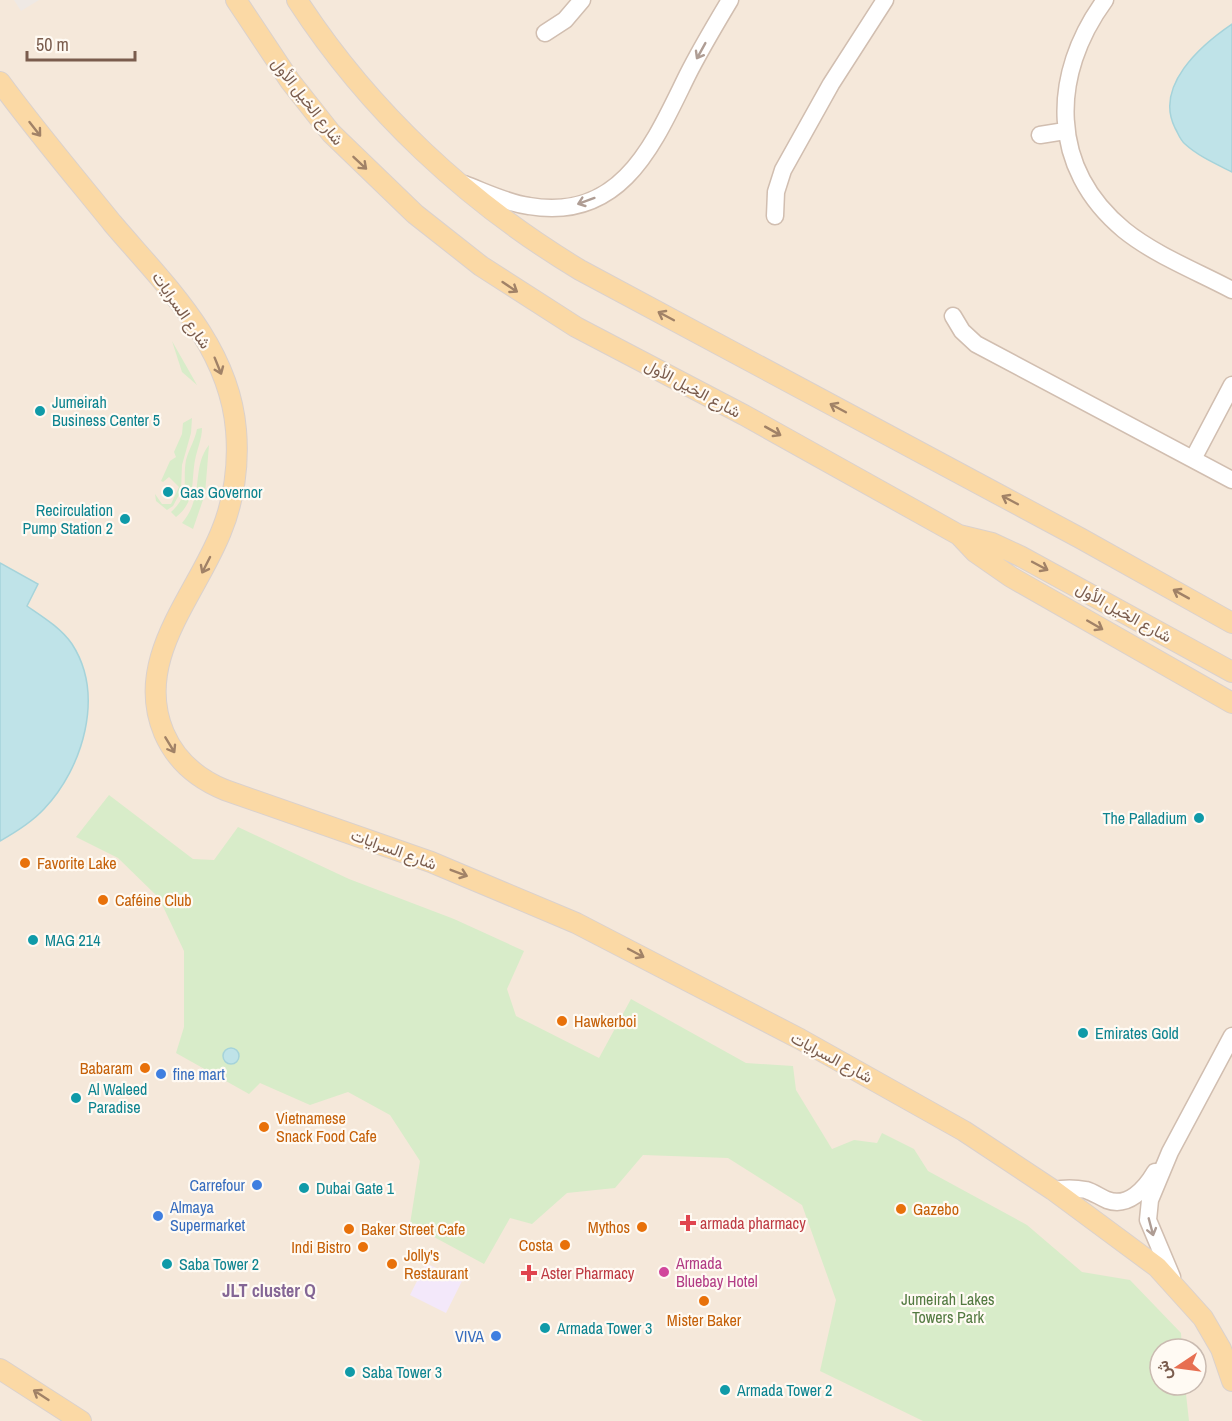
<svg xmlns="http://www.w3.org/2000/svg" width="1232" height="1421" font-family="'Archivo Narrow',Vazirmatn,sans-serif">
  <rect width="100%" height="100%" fill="#fdf6ec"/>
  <!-- residential -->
  <path fill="#f5e8da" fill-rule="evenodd" d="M0 0H1232V1421H0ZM1160 1349H1196V1385H1160Z"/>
  <!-- industrial -->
  <path fill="#efe9e4" d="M14 0H39L21 11Z"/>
  <!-- education -->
  <path fill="#f3e8fa" d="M426 1263 462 1281 446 1313 410 1295Z"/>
  <!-- green -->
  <path fill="#d8ecc9" d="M172 341 197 385 182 372Z
    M192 418 191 433 182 465 181 491 173 506 167 510 156 501 155 494 162 504H171L179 487 169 477 163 482 161 481 170 461 176 457 174 452 182 434 183 423Z
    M202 428C202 439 197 449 195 460 191 482 196 502 176 517L171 512C191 494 182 482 186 460 189 449 195 440 197 429Z
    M209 445 205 494 193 529 182 523C205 496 191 467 209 445Z
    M109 795 193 859 214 860 238 827 349 879 454 919 524 951 507 989 516 1016 599 1058 631 999 746 1063 793 1066 796 1090 832 1149 854 1140 877 1143 882 1133 914 1149 928 1171 1027 1225 1082 1272 1130 1280 1181 1333 1182 1349H1160V1385H1185L1189 1421H923L820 1371 836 1300 802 1205 728 1158 643 1155 615 1188 567 1193 532 1224 510 1218 484 1264 410 1224 420 1161 390 1115 348 1092 310 1105 260 1083 249 1094 176 1053 184 1027V951L159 898 118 858 76 837Z"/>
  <!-- water -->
  <path fill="#bfe3e8" stroke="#a5d3da" stroke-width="1.5" d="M1232 24V172C1216 164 1198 156 1185 144 1180 140 1178 133 1175 128 1154 86 1201 45 1232 24Z
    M0 563 38 584 27 606C43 617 61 628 72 644 105 695 83 768 44 809 32 822 16 832 0 841Z
    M223 1056a8 8 0 1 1 16 0a8 8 0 1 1-16 0Z"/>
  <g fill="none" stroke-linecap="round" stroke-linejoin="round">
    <!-- minor casing -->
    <g stroke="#d1beb0" stroke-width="19">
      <path id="minor" d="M1105 0C1050 75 1049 168 1124 230 1155 255 1196 271 1232 290
        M545 33 565 20 582 0
        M1040 135 1065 131
        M464 184C485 192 507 203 529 206 622 222 654 143 687 76 700 50 715 25 730 0
        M775 216 776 192 783 170 831 84 885 0
        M953 316 962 331 976 344 1232 480
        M1193 459 1232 385
        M1053 1190C1064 1188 1075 1188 1086 1190 1093 1192 1100 1197 1107 1200 1128 1208 1145 1189 1155 1172
        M1172 1277 1148 1220 1150 1200 1170 1152 1232 1036"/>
    </g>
    <!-- major casing -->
    <g stroke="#dad1cd" stroke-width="22">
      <path id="major" d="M236 0 290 81 331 133 415 214 481 266 576 327 744 415 959 535 992 543 1020 556 1232 672
        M297 0C369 111 467 202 580 270L1080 538 1232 623
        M0 82C36 131 75 177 113 224 165 285 229 345 236 430 239 464 234 501 221 532 195 597 133 660 164 733 176 761 198 779 225 790L431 862 576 923 800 1039 964 1131 1053 1190 1157 1267 1203 1318 1221 1349 1232 1381
        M959 535 975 552 1011 577 1232 703
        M0 1369 81 1421"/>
    </g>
    <!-- minor -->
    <use href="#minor" stroke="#fff" stroke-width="16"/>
    <!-- major -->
    <use href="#major" stroke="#fbd9a5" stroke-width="20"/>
  </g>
  <!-- one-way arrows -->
  <defs><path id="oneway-shaft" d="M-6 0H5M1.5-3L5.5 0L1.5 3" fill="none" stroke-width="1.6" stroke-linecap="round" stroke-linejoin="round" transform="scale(1.5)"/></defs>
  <g stroke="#af9d94">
    <use href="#oneway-shaft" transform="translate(701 51) rotate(119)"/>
    <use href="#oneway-shaft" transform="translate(586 201) rotate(160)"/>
    <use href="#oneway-shaft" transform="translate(1151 1227) rotate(75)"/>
  </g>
  <g stroke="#a18267">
    <use href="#oneway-shaft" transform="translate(35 129) rotate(52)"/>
    <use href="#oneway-shaft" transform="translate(360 163) rotate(43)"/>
    <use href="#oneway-shaft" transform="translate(510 287) rotate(34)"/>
    <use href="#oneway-shaft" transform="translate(666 316) rotate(-152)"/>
    <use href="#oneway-shaft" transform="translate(218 366) rotate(68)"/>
    <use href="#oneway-shaft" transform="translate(838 408) rotate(-152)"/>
    <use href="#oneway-shaft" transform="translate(773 431) rotate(29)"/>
    <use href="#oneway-shaft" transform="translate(1010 500) rotate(-152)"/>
    <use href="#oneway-shaft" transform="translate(206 565) rotate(117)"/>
    <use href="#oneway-shaft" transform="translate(1040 566) rotate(28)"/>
    <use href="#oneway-shaft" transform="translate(1181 594) rotate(-151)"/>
    <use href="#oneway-shaft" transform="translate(1095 625) rotate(30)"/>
    <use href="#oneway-shaft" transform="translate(170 745) rotate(59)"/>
    <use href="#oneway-shaft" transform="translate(459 873) rotate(21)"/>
    <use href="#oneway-shaft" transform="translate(636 953) rotate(28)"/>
    <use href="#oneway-shaft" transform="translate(41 1395) rotate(-147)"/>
  </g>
  <!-- markers -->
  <g fill="#0f9aa8" stroke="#fffaf3" stroke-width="2">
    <circle cx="40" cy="411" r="6"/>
    <circle cx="168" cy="492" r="6"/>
    <circle cx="125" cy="519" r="6"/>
    <circle cx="1199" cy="818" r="6"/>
    <circle cx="33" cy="940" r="6"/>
    <circle cx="1083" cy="1033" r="6"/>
    <circle cx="76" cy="1098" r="6"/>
    <circle cx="304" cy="1188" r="6"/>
    <circle cx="167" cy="1264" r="6"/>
    <circle cx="545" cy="1328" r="6"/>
    <circle cx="350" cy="1372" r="6"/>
    <circle cx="725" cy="1390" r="6"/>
  </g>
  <g fill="#e8710a" stroke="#fffaf3" stroke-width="2">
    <circle cx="25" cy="863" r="6"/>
    <circle cx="103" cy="900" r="6"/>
    <circle cx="562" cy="1021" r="6"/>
    <circle cx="145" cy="1068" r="6"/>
    <circle cx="264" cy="1127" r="6"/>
    <circle cx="901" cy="1209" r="6"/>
    <circle cx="642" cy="1227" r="6"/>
    <circle cx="349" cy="1229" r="6"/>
    <circle cx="565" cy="1245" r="6"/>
    <circle cx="363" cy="1247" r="6"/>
    <circle cx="392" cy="1264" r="6"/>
    <circle cx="704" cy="1301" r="6"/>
  </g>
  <g fill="#3f7fe0" stroke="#fffaf3" stroke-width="2">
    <circle cx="161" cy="1074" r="6"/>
    <circle cx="257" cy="1185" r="6"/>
    <circle cx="158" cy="1216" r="6"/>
    <circle cx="496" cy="1336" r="6"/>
  </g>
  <g fill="#e0444e" stroke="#fffaf3" stroke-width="2">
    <path d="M685 1214h6v6h6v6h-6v6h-6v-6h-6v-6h6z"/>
    <path d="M526 1264h6v6h6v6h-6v6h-6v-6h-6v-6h6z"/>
  </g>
  <circle fill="#d1479c" stroke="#fffaf3" stroke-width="2" cx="664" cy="1272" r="6"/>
  <g text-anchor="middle" stroke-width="4.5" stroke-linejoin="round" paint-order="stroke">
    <!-- street labels -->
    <g font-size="16" fill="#7a5c4d" stroke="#fffaf3">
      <text transform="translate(308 101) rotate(52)" y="6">شارع الخيل الأول</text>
      <text transform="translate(182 310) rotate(55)" y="6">شارع السرايات</text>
      <text transform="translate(693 388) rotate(28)" y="6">شارع الخيل الأول</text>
      <text transform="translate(1124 612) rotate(29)" y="6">شارع الخيل الأول</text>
      <text transform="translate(394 849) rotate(20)" y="6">شارع السرايات</text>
      <text transform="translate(832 1057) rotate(28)" y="6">شارع السرايات</text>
    </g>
    <!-- culture labels -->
    <g font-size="16" fill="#0d838f" stroke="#fffaf3" text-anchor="start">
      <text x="52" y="408">Jumeirah<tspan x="52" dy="18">Business Center 5</tspan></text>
      <text x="180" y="498">Gas Governor</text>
      <text x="113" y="516" text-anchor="end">Recirculation<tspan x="113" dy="18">Pump Station 2</tspan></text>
      <text x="1187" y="824" text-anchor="end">The Palladium</text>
      <text x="45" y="946">MAG 214</text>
      <text x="1095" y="1039">Emirates Gold</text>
      <text x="88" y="1095">Al Waleed<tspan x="88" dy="18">Paradise</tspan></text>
      <text x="316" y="1194">Dubai Gate 1</text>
      <text x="179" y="1270">Saba Tower 2</text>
      <text x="557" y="1334">Armada Tower 3</text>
      <text x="362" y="1378">Saba Tower 3</text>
      <text x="737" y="1396">Armada Tower 2</text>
    </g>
    <!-- food labels -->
    <g font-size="16" fill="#c56008" stroke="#fffaf3" text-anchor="start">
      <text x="37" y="869">Favorite Lake</text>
      <text x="115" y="906">Caféine Club</text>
      <text x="574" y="1027">Hawkerboi</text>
      <text x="133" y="1074" text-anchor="end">Babaram</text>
      <text x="276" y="1124">Vietnamese<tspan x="276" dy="18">Snack Food Cafe</tspan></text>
      <text x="913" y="1215">Gazebo</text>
      <text x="630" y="1233" text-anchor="end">Mythos</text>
      <text x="361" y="1235">Baker Street Cafe</text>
      <text x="553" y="1251" text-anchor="end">Costa</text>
      <text x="351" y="1253" text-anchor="end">Indi Bistro</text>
      <text x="404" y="1261">Jolly's<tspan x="404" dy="18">Restaurant</tspan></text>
      <text x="704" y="1326" text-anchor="middle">Mister Baker</text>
    </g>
    <!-- shop labels -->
    <g font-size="16" fill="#366cbe" stroke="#fffaf3" text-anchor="start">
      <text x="173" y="1080">fine mart</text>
      <text x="245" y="1191" text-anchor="end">Carrefour</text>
      <text x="170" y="1213">Almaya<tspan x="170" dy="18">Supermarket</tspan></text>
      <text x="484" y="1342" text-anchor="end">VIVA</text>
    </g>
    <!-- health labels -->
    <g font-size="16" fill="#be3a42" stroke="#fffaf3" text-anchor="start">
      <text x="700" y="1229">armada pharmacy</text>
      <text x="541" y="1279">Aster Pharmacy</text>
    </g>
    <!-- hotel labels -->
    <g font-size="16" fill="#b23c85" stroke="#fffaf3" text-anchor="start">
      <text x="676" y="1269">Armada<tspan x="676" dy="18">Bluebay Hotel</tspan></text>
    </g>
    <!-- park labels -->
    <g font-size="16" fill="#537a41" stroke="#fffaf3">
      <text x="948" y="1305">Jumeirah Lakes<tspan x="948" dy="18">Towers Park</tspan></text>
    </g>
    <!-- neighbourhood labels -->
    <g font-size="18" font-weight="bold" fill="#846695" stroke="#fffaf3">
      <text x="269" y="1297">JLT cluster Q</text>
    </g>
  </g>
  <!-- north arrow -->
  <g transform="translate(1178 1367) rotate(257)"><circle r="28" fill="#fffaf3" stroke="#cabbb1" stroke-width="1.5"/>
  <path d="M0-4.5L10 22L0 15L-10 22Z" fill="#e76f51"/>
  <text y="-9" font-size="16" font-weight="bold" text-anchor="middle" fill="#7a5c4d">ش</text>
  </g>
  <!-- scale -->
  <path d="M27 51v9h108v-9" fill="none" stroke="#7a5c4d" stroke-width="3"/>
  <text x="36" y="51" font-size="18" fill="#7a5c4d" stroke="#fffaf3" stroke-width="4.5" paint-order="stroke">50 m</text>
</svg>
